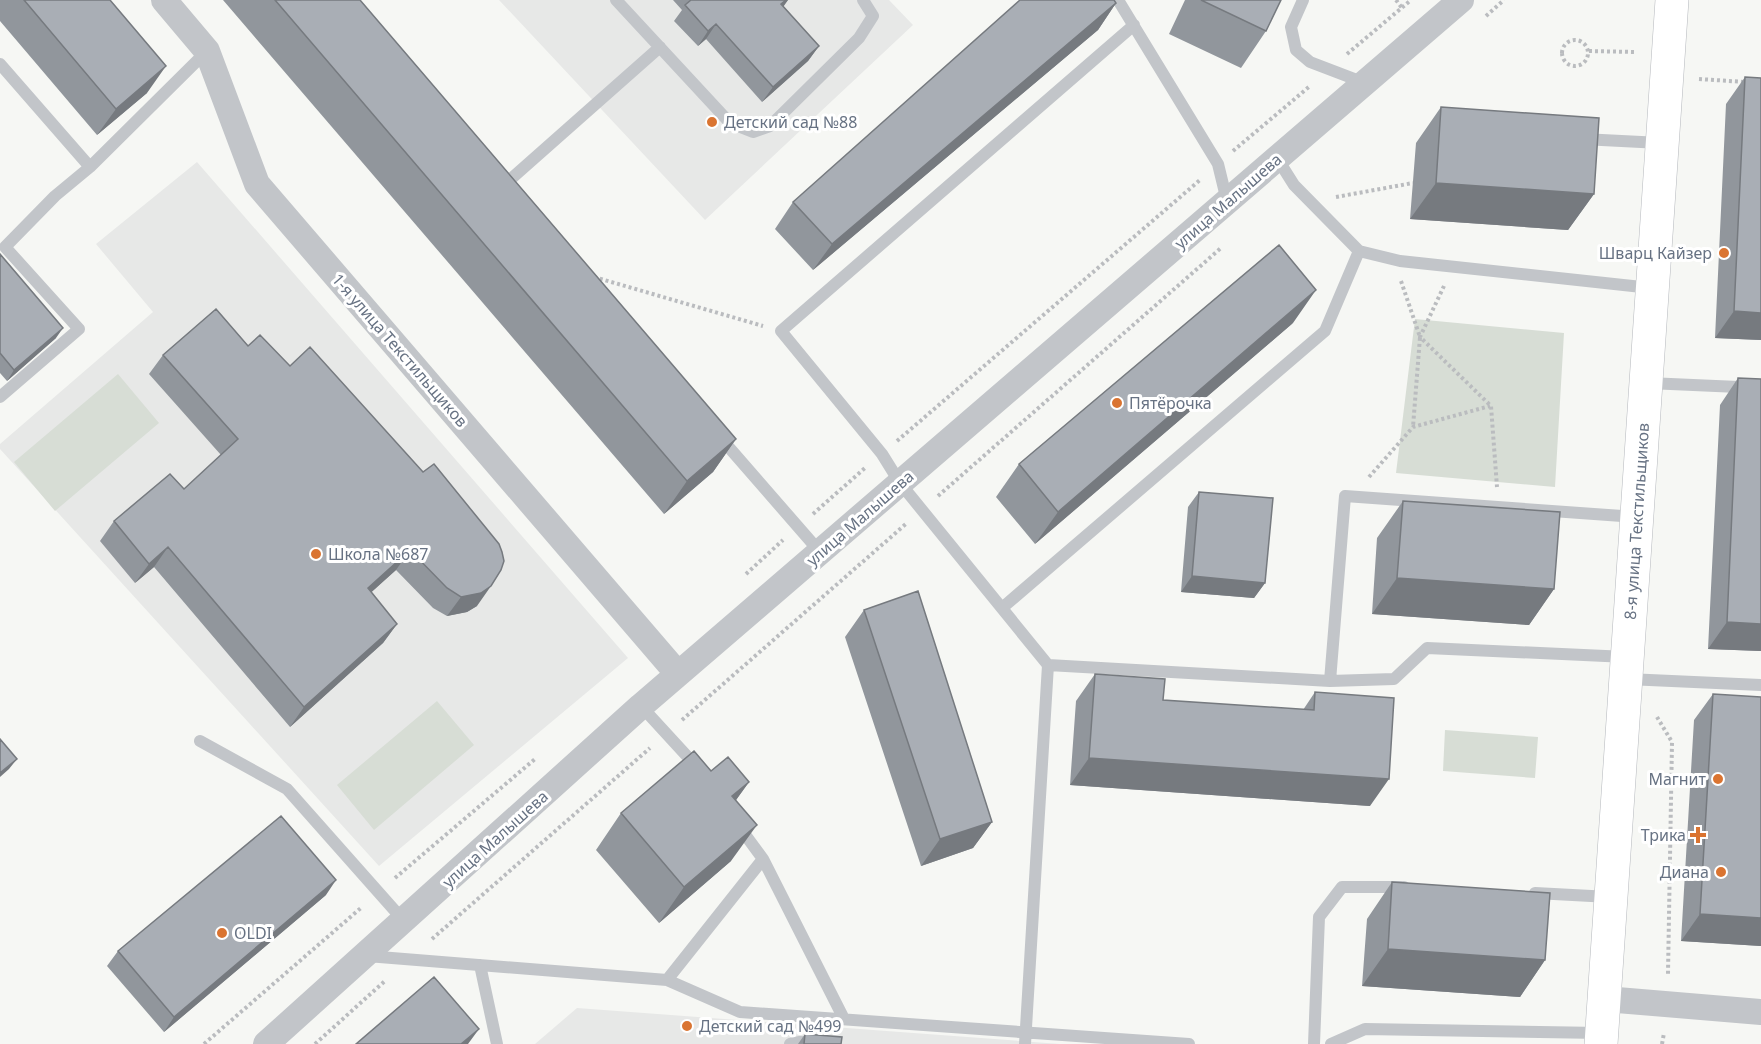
<svg xmlns="http://www.w3.org/2000/svg" width="1761" height="1044" font-family="'Noto Sans',sans-serif">
  <rect width="100%" height="100%" fill="#f6f7f4"/>
  <!-- built -->
  <path fill="#e7e8e7" d="M499 0H889L913 25 705 220Z
    M197 162 628 658 379 866 0 449V444L153 312 96 244Z
    M577 1008 1060 1044H535Z"/>
  <!-- green -->
  <path fill="#d7ddd5" d="M1415 319 1564 333 1555 487 1396 473Z
    M118 374 159 423 55 511 14 462Z
    M437 701 474 745 374 830 337 785Z
    M1445 730 1538 737 1535 778 1443 771Z"/>
  <g fill="none" stroke-linecap="round" stroke-linejoin="round">
    <!-- secondary casing -->
    <g stroke="#b5b8bd" stroke-width="34">
      <g id="secondary">
        <path id="s1" d="M1601 1044 1672 0"/>
      </g>
    </g>
    <!-- path -->
    <path stroke="#babcbf" stroke-width="4" stroke-dasharray="3 3" stroke-linecap="butt" d="M1396 0 1402 8
      M1486 16 1504 0
      M1562 53a13 13 0 1 1 26 0a13 13 0 1 1-26 0Z
      M1589 51 1636 52
      M1347 54 1411 0
      M1699 79 1745 82
      M1233 151 1310 86
      M1336 197 1413 183
      M1604 258 1623 259
      M594 277 763 326
      M1401 281 1420 337 1413 427
      M1444 286 1420 337 1491 406 1497 487
      M897 441 1200 180
      M1369 477 1413 427 1490 406
      M938 496 1221 248
      M813 514 866 467
      M746 574 783 540
      M1657 717 1672 742 1668 974
      M682 720 907 523
      M395 878 535 759
      M432 939 650 748
      M204 1044 362 907
      M315 1044 386 980
      M1662 1044 1664 1033"/>
    <!-- lane -->
    <path stroke="#c2c5c9" stroke-width="12" d="M616 0 730 123 753 132 770 126 859 38 873 16 863 0
      M1118 0 1218 164 1227 201
      M1303 0 1291 27 1296 50 1310 62 1365 83
      M0 64 90 167 207 51
      M1582 139 1661 143
      M1277 158 1294 185 1359 251 1400 261 1651 288
      M504 185 660 47
      M1648 383 1761 388
      M0 397 79 329 5 247 55 196 90 167
      M719 436 820 552
      M1002 608 1325 331 1359 251
      M1048 665 1330 681 1394 679 1427 648 1627 657
      M1627 679 1761 685
      M1330 681 1345 496 1636 517
      M641 706 697 767
      M200 741 287 789 404 921
      M763 859 844 1019
      M1535 893 1610 897
      M367 956 667 980 740 1012 1189 1044
      M480 965 497 1044
      M667 980 763 859 738 825
      M790 1044 800 1042 834 1044
      M1025 1044 1048 665 900 483 882 454 781 331 1134 25
      M1314 1044 1319 917 1342 887H1404
      M1331 1044 1365 1029 1601 1033"/>
    <!-- street -->
    <path stroke="#c2c5c9" stroke-width="26" d="M164 0 207 51 257 184 678 674
      M1605 999 1761 1012
      M266 1044 641 706 1461 0"/>
    <!-- secondary -->
    <use href="#secondary" stroke="#fff" stroke-width="33"/>
  </g>
  <!-- wall -->
  <path fill="#91969c" d="M0 0H110L147 93 97 135 0 21Z
    M223 0H360L736 439 713 472 664 514Z
    M673 0H788L783 6 819 46 808 61 762 102 706 39 698 46 674 21 682 10Z
    M1185 0H1281L1266 31 1241 68 1169 34Z
    M1116 3 1098 30 813 270 775 229 793 202Z
    M1745 77 1761 340 1715 338 1726 104Z
    M1441 107 1594 194 1568 230 1410 219 1416 143Z
    M0 254 56 338 7 381 0 373Z
    M216 309 477 606 467 612 447 616 433 608 396 570 371 592 397 624 383 643 290 727 154 567 135 583 100 541 114 521 184 489 221 455 149 374 163 355Z
    M1293 323 1035 544 996 497 1019 464Z
    M1738 378 1761 651 1708 649 1720 405Z
    M1199 492 1265 583 1254 598 1181 592 1188 507Z
    M1403 501 1554 589 1529 625 1372 614 1377 538Z
    M864 610 992 822 973 848 921 866 845 637Z
    M1095 674 1163 700 1303 710 1315 692 1370 806 1070 785 1076 701Z
    M1713 694 1761 946 1681 941 1694 720Z
    M711 771 749 782 736 800 731 861 659 923 596 850 621 813Z
    M1392 882 1545 960 1520 997 1362 986 1367 919Z
    M326 895 164 1032 107 966 118 951Z
    M805 1034 841 1044H798Z"/>
  <!-- shaded-wall -->
  <path fill="#767a7f" d="M786 0H788L781 10V4Z
    M1116 3 1098 30 813 270 832 244Z
    M716 24 706 39 698 46 708 31Z
    M819 46 808 61 762 102 773 87Z
    M166 66 147 93 97 135 116 109Z
    M1436 183 1594 194 1568 230 1410 219Z
    M1316 290 1293 323 1035 544 1058 512Z
    M1734 311 1761 313V340L1715 338Z
    M63 328 56 338 7 381 14 370Z
    M736 439 713 472 664 514 687 481Z
    M168 547 154 567 135 583 149 564Z
    M410 550 396 570 354 608 368 588Z
    M1192 576 1265 583 1254 598 1181 592Z
    M1397 578 1554 589 1529 625 1372 614Z
    M491 586 477 606 467 612 447 616 461 597Z
    M1727 622 1761 624V651L1708 649Z
    M397 624 383 643 290 727 304 707Z
    M1089 758 1389 779 1370 806 1070 785Z
    M17 759 9 769 0 777V773Z
    M749 782 723 818 732 796Z
    M992 822 973 848 921 866 940 839Z
    M757 825 731 861 659 923 684 887Z
    M336 880 326 895 164 1032 174 1017Z
    M1700 914 1761 918V946L1681 941Z
    M1388 949 1545 960 1520 997 1362 986Z
    M479 1029 468 1044H461Z"/>
  <!-- building -->
  <path fill="#a9aeb5" stroke="#767a7f" stroke-width="1.5" d="M24 0H110L166 66 116 109Z
    M275 0H360L736 439 687 481Z
    M691 0H786L781 4 819 46 773 87 716 24 708 31 685 5Z
    M1020 0H1114L1116 3 832 244 793 202Z
    M1201 0H1281L1266 31Z
    M1745 77 1761 78V313L1734 311Z
    M1441 107 1599 118 1594 194 1436 183Z
    M1279 245 1316 290 1058 512 1019 464Z
    M0 254 63 328 14 370 0 353Z
    M216 309 248 346 260 335 290 366 310 347 423 472 434 464 499 544 502 552 504 561 501 570 491 586 481 593 461 597 447 588 410 550 368 588 397 624 304 707 168 547 149 564 114 521 170 474 184 489 238 439 163 355Z
    M1738 378 1761 379V624L1727 622Z
    M1199 492 1273 498 1265 583 1192 576Z
    M1403 501 1560 512 1554 589 1397 578Z
    M918 591 992 822 940 839 864 610Z
    M1095 674 1165 679 1163 700 1314 710 1315 692 1394 698 1389 779 1089 758Z
    M1713 694 1761 697V918L1700 914Z
    M0 739 17 759 0 773Z
    M694 751 711 771 728 757 749 782 732 796 757 825 684 887 621 813Z
    M281 816 336 880 174 1017 118 951Z
    M1392 882 1550 893 1545 960 1388 949Z
    M434 977 479 1029 461 1044H356Z
    M805 1034 842 1037 841 1044H804Z"/>
  <!-- markers -->
  <g fill="#da7431" stroke="#fff" stroke-width="2">
    <circle cx="712" cy="122" r="6"/>
    <circle cx="1724" cy="253" r="6"/>
    <circle cx="1117" cy="403" r="6"/>
    <circle cx="316" cy="554" r="6"/>
    <circle cx="1718" cy="779" r="6"/>
    <path d="M1695 826h6v6h6v6h-6v6h-6v-6h-6v-6h6z"/>
    <circle cx="1721" cy="872" r="6"/>
    <circle cx="222" cy="933" r="6"/>
    <circle cx="687" cy="1026" r="6"/>
  </g>
  <g text-anchor="middle" stroke-width="6" stroke-linejoin="round" paint-order="stroke">
    <!-- poi labels -->
    <g font-size="16" fill="#677283" stroke="#fff" text-anchor="start">
      <text x="724" y="128">Детский сад №88</text>
      <text x="1712" y="259" text-anchor="end">Шварц Кайзер</text>
      <text x="1129" y="409">Пятёрочка</text>
      <text x="328" y="560">Школа №687</text>
      <text x="1706" y="785" text-anchor="end">Магнит</text>
      <text x="1686" y="841" text-anchor="end">Трика</text>
      <text x="1709" y="878" text-anchor="end">Диана</text>
      <text x="234" y="939">OLDI</text>
      <text x="699" y="1032">Детский сад №499</text>
    </g>
    <!-- street labels -->
    <g font-size="16" fill="#677283" stroke="#fff">
      <text transform="translate(1228 201) rotate(-41)" y="6">улица Малышева</text>
      <text transform="translate(400 350) rotate(49)" y="6">1-я улица Текстильщиков</text>
      <text transform="translate(860 518) rotate(-41)" y="6">улица Малышева</text>
      <text dy="6" stroke="none"><textPath href="#s1" startOffset="524">8-я улица Текстильщиков</textPath></text>
      <text transform="translate(495 839) rotate(-42)" y="6">улица Малышева</text>
    </g>
  </g>
</svg>
